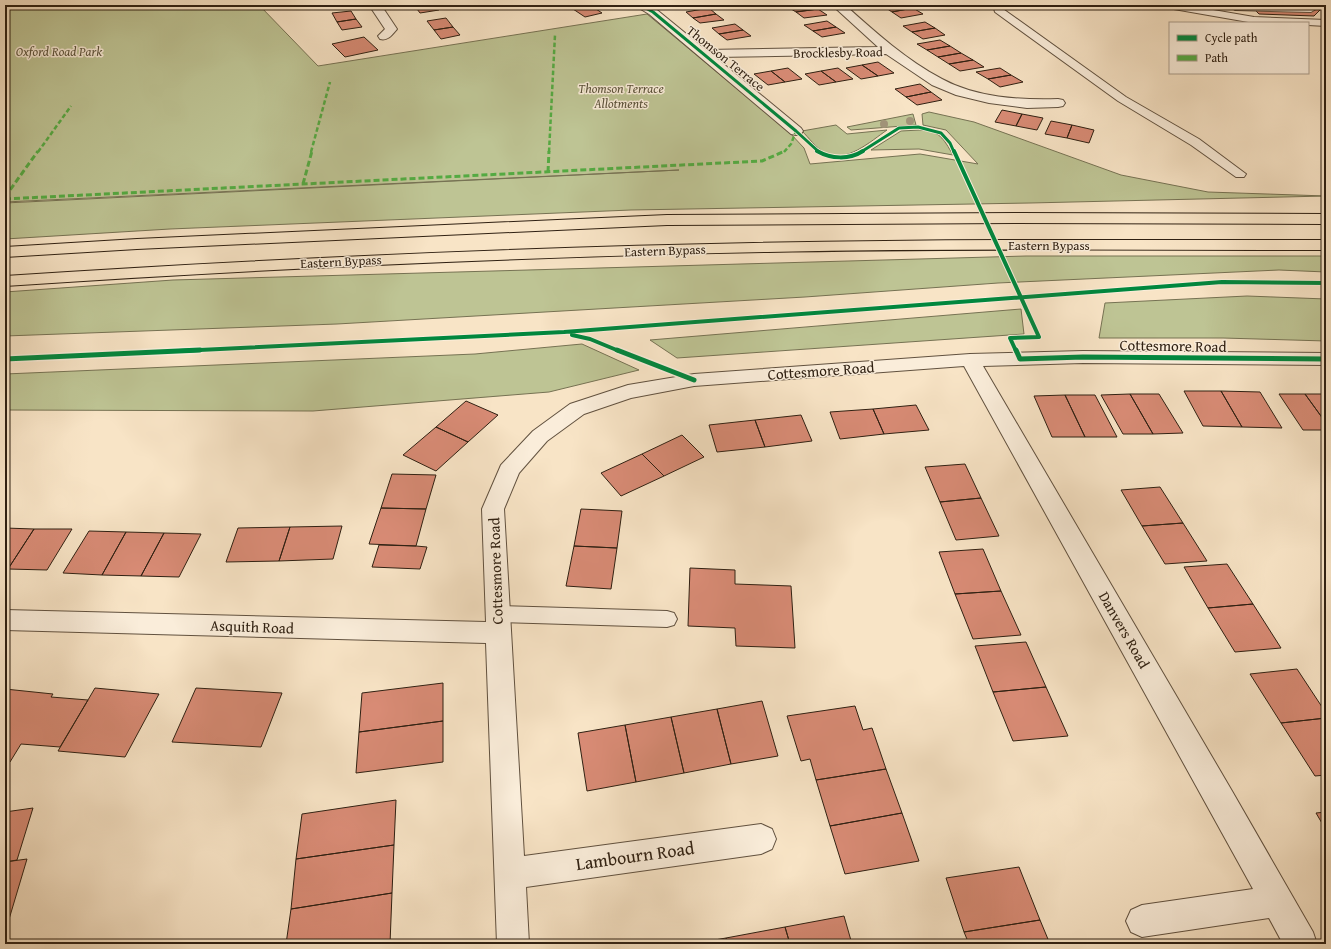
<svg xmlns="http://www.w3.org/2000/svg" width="1331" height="949" font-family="'Gentium Book Plus',serif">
  <rect width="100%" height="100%" fill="#f8e4c6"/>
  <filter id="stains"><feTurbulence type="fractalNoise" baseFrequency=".005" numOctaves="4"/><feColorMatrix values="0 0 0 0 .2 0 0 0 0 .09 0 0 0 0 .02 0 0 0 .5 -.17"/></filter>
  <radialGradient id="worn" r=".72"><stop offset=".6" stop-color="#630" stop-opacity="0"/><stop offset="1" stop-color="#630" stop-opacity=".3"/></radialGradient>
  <!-- green -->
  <path fill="#bec494" stroke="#767253" d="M5 5H259L318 66 647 14 789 132 804 148 810 164 920 154 978 164 946 130 923 125 922 114 929 112 974 122 1121 175 1208 192 1326 196 1030 203 631 210 170 229 5 239V203L679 170 5 202Z
    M913 114 916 125 851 130 847 127Z
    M836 125 847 134 887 130C871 141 846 164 825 153 816 148 809 138 802 131Z
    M920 130C940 131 943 138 953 155L919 149 871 150 901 131Z
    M1026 256H1326V272L1279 270 998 283 805 297 337 324 5 336V292L173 280Z
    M1247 296 1326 299V341L1223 338H1099L1105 303Z
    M1021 309 1024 334 677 358 650 340Z
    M582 344 639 370 549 392 313 411 5 410V374L475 354Z"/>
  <!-- building -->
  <path fill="#d88b75" stroke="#2f2012" d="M414 5H434L439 10 420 13Z
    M568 5H590L573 9Z
    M590 5 602 13 585 17 573 9Z
    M799 5H812L818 9 796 12 788 7Z
    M890 5H908L913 8 892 12 883 6Z
    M1250 5H1323L1324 6 1314 16 1259 14Z
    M709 8 716 14 693 18 686 12Z
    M913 8 923 14 901 18 892 12Z
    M818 9 827 15 804 18 796 12Z
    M351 11 356 19 337 22 332 13Z
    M716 14 724 20 700 23 693 18Z
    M446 18 453 27 434 30 427 21Z
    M356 19 362 27 342 30 337 22Z
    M827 21 836 27 813 31 804 25Z
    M925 22 935 28 912 32 903 26Z
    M735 24 743 30 719 34 712 28Z
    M453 27 460 35 441 39 434 30Z
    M836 27 845 33 822 37 813 31Z
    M935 28 945 35 923 39 912 32Z
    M743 30 751 36 727 40 719 34Z
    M364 37 378 50 345 57 332 44Z
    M940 40 950 46 927 50 917 44Z
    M950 46 961 53 938 57 927 50Z
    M961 53 973 60 949 64 938 57Z
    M973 60 984 67 960 71 949 64Z
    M878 62 894 73 878 76 862 65Z
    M862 65 878 76 861 79 846 68Z
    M788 68 802 79 785 82 771 71Z
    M838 68 853 79 836 82 821 71Z
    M1000 68 1011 75 988 79 976 72Z
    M771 71 785 82 768 85 754 74Z
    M821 71 836 82 819 85 805 74Z
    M1011 75 1023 82 1000 87 988 79Z
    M920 84 931 92 906 97 895 89Z
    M931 92 942 100 917 105 906 97Z
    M1002 110 1022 114 1016 126 995 122Z
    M1022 114 1043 118 1037 130 1016 126Z
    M1051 121 1072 125 1067 138 1045 134Z
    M1072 125 1094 130 1089 143 1067 138Z
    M1184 391H1221L1242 427 1203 426Z
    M1221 391 1260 392 1282 428 1242 427Z
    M1130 394H1159L1183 433 1153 434Z
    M1130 394 1153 434H1123L1101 395Z
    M1279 394H1305L1326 423V430H1303Z
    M1305 394H1326V423Z
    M1065 395H1095L1117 437H1085Z
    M1065 395 1085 437H1052L1034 396Z
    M466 401 498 415 468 442 436 427Z
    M916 405 929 430 884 434 873 409Z
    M873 409 884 434 840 439 830 412Z
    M801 415 812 441 765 447 755 420Z
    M755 420 765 447 717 452 709 425Z
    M436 427 468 442 436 471 403 455Z
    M682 435 704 457 664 476 642 454Z
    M642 454 664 476 621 496 601 473Z
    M965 464 981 498 940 502 925 467Z
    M392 474 436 475 426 509 381 508Z
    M1160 487 1183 523 1142 526 1121 490Z
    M981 498 999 536 956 540 940 502Z
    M381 508 426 509 416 546 369 544Z
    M581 509 622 511 617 548 574 546Z
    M1183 523 1207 561 1165 564 1142 526Z
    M342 526 333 559 279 561 290 527Z
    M290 527 279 561 226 562 238 528Z
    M5 528 34 529 8 569H5Z
    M34 529H72L47 570 8 569Z
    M89 531 126 532 102 575 63 573Z
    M126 532 164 533 141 576 102 575Z
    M164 533 201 534 179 577 141 576Z
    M379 545 416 546 427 547 420 569 372 567Z
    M574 546 617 548 611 589 566 586Z
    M983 549 1001 591 955 594 939 552Z
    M1227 564 1253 604 1208 608 1184 567Z
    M690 568 735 570V584L791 586 795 648 736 646 735 628 688 626Z
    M1001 591 1021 635 973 639 955 594Z
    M1253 604 1281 648 1235 652 1208 608Z
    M1026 642 1046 687 993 692 975 646Z
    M1297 669 1326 713V718L1281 723 1250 674Z
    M443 683V721L359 732 362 693Z
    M1046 687 1068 736 1013 741 993 692Z
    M95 688 159 694 125 757 58 751Z
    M196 688 282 693 261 747 172 742Z
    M5 689 53 694 51 697 88 700 60 747 21 744 10 762 5 761Z
    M762 701 778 756 731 764 717 709Z
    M855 706 863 730 872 728 886 769 816 780 810 759 801 761 787 716Z
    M717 709 731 764 684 773 671 717Z
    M671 717 684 773 636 782 625 725Z
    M1326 718V775L1315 776 1281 723Z
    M443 721V762L356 773 359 732Z
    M625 725 636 782 587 791 578 733Z
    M886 769 902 813 830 826 816 780Z
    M396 800 394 845 296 859 302 814Z
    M33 808 17 860 5 862V812Z
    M1326 812V830L1316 813Z
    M902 813 919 861 845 874 830 826Z
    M394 845 392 893 291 909 296 859Z
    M27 859 7 926H5V862Z
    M1019 867 1040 920 964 932 946 878Z
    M392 893 390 944H286L291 909Z
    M844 916 852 944H790L785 927Z
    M1040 920 1050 944H969L964 932Z
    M785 927 790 944H728L726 938Z
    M726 938 728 944H692Z"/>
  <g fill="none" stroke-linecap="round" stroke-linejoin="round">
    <!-- lane casing -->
    <g stroke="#61513f" stroke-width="2">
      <path id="lane" d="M993 5H1003V9L1126 97 1199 139 1246 174 1244 177H1236L1191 145 1118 101 995 12Z
        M1163 5H1184L1254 17 1326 20V26L1308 25V23H1254L1168 8Z
        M1232 5 1311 6 1316 9 1311 12 1235 10 1230 7Z
        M497 606 667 611 674 613 677 619 674 625 667 627 497 622 490 620 487 614 490 608Z"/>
    </g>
    <!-- street casing -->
    <g stroke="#61513f" stroke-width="2">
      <path id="street" d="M369 5H381L397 29C392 35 388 41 380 39L378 36 385 29Z
        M634 5H649L657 10 706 50 878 47 832 5H845C875 32 906 60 942 79 977 98 1019 100 1058 99L1063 100 1065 103 1063 106 1058 107 1027 108 989 103 956 95 932 85 886 54 715 57 801 128 803 131 801 134 796 135 791 134 649 14Z
        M1083 351 1326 353V365L1083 363 983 366 1232 791 1313 932 1317 944H1283L1269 918 1142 937 1131 932 1126 921 1131 910 1142 905 1253 889 964 366 694 386 631 398 584 414 547 441 519 473 504 509 524 856 761 824 772 829 776 839 772 849 761 854 526 887 529 944H497L486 643 5 630V610L486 622 482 509 501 465 533 431 570 404 628 385 694 374 970 354Z"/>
    </g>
    <!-- highway casing -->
    <g stroke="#2f2012" stroke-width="2">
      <path id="highway" d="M1014 213 1326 214V224L1014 223 667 225 137 249 5 257V247L137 239 667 215Z
        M1007 240H1326V250C1140 250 954 248 768 252 513 257 259 269 5 286V276C339 254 673 241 1007 240Z"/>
    </g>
    <!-- lane -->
    <use href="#lane" fill="#faedda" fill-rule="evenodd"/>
    <!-- street -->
    <use href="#street" fill="#faedda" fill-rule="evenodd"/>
    <!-- highway -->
    <use href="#highway" fill="#f8e4c6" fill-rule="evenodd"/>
    <!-- quiet-far1 -->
    <path stroke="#54aa42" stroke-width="2.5" stroke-dasharray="4.5 2.5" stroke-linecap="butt" d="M38 152 71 106
      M311 152 330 82
      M549 152 555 35
      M784 152 791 144 796 131"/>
    <!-- quiet -->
    <path stroke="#54aa42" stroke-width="3" stroke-dasharray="6 3" stroke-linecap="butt" d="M548 172 549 151
      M303 184 312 151
      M5 197 38 151
      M5 199 762 161 785 151"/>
    <!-- cycleway-far2 casing -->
    <g stroke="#faedda" stroke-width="4.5">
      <path id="cycleway-far2" d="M640 5 653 12 796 131 819 152
        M861 152 899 128 918 127 941 133 950 143 954 152"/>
    </g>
    <!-- cycleway-far1 casing -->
    <g stroke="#faedda" stroke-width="6">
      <path id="cycleway-far1" d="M817 151C831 159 849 160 863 151
        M954 151 1039 337 1010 338 1016 351
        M572 335 590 339 619 351
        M179 351 564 332 1222 282 1326 283"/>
    </g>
    <!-- cycleway casing -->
    <g stroke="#faedda" stroke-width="8">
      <path id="cycleway" d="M617 350 694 380
        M1016 350 1020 359 1083 357 1326 359
        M5 359 200 350"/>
    </g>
    <!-- cycleway-far2 -->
    <use href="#cycleway-far2" stroke="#00873e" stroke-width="3"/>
    <!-- cycleway-far1 -->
    <use href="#cycleway-far1" stroke="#00873e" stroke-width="4"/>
    <!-- cycleway -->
    <use href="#cycleway" stroke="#00873e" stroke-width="5"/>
  </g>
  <!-- trees -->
  <g fill="#a19378">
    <circle cx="910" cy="121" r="4"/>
    <circle cx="884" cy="124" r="4"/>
  </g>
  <g text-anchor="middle" stroke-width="3" stroke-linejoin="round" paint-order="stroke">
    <!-- far-park labels -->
    <g font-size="13" font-style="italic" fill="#5a5139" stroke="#faedda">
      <text x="59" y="56">Oxford Road Park</text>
      <text x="621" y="93">Thomson Terrace<tspan x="621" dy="15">Allotments</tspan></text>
    </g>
    <!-- far-street labels -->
    <g font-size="13" fill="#2f2012" stroke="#faedda">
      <text transform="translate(838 52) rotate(-1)" y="5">Brocklesby Road</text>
      <text transform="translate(726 58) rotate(39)" y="5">Thomson Terrace</text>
      <text x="1049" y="250">Eastern Bypass</text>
      <text transform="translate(665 250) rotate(-2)" y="5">Eastern Bypass</text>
      <text transform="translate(341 261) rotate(-3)" y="5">Eastern Bypass</text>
    </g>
    <!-- street labels -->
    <g font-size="15" fill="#2f2012" stroke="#faedda">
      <text transform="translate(1173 346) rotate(1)" y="5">Cottesmore Road</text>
      <text transform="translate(821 371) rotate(-4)" y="5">Cottesmore Road</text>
      <text transform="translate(496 571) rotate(-92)" y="5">Cottesmore Road</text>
      <text transform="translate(252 627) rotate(2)" y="5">Asquith Road</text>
      <text transform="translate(1124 630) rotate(60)" y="5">Danvers Road</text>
    </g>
    <!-- near-street labels -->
    <g font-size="18" fill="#2f2012" stroke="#faedda">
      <text transform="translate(635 856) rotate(-8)" y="6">Lambourn Road</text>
    </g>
  </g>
  <!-- margin -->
  <rect width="1331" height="949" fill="none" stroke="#f8e4c6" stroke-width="20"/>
  <rect x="6" y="6" width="1319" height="937" fill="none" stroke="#2f2012" stroke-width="2"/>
  <rect x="10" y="10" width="1311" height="929" fill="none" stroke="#2f2012"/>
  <!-- legend -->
  <rect x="1169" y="22" width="140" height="52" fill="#faedda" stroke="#a99b8a"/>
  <rect x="1177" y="35" width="20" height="6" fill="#00873e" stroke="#a99b8a"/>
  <text x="1205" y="42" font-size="12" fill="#2f2012">Cycle path</text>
  <rect x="1177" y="55" width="20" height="6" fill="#54aa42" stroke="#a99b8a"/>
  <text x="1205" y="62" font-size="12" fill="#2f2012">Path</text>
  <rect width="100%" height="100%" filter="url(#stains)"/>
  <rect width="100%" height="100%" fill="url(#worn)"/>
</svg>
